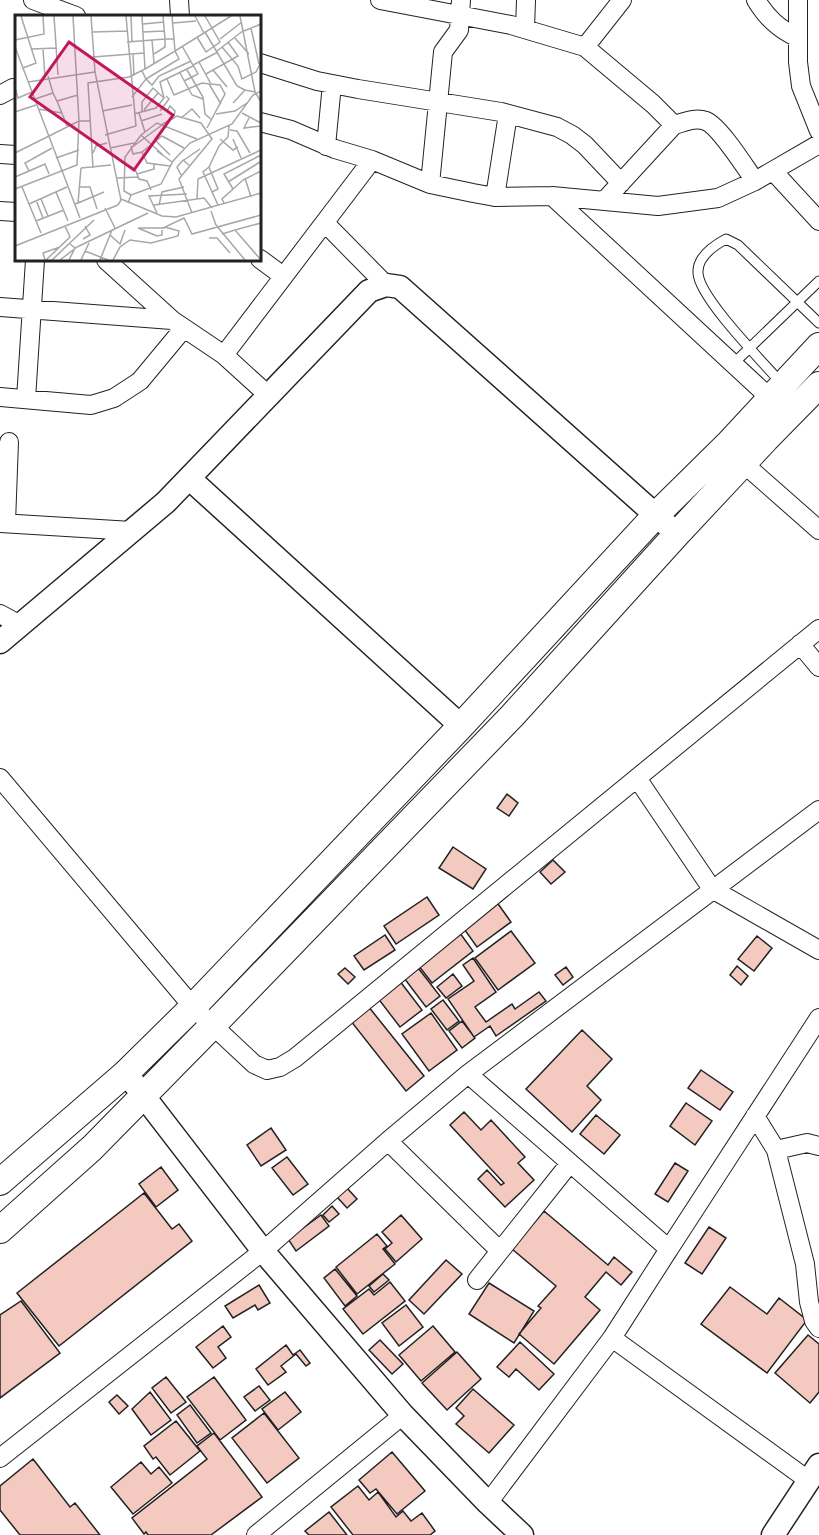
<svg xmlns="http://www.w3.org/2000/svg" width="819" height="1535" font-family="'Open Sans',sans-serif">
  <rect width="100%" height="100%" fill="#fff"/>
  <!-- building -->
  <path fill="#f3c9c0" stroke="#222" stroke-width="1.5" d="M507 794 518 803 509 816 497 808Z
    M453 847 486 869 473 889 439 868Z
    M553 860 565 872 551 884 540 872Z
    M427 897 439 915 396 944 384 926Z
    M496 901 511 922 477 947 462 926Z
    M457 929 473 951 432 983 415 961Z
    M511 931 535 963 498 990 475 958Z
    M385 935 395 950 364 970 354 956Z
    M757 936 772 948 754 971 738 959Z
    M473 958 496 992 475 1007 486 1022 512 1004 515 1009 539 992 546 1001 496 1036 490 1026 474 1037 448 999 474 981 463 965Z
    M415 964 440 996 426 1007 401 974Z
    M737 966 748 976 741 985 730 975Z
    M566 967 573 977 563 985 555 975Z
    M345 968 355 977 348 984 338 974Z
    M453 974 462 986 446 998 437 987Z
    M399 980 422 1010 400 1027 377 997Z
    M443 1000 459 1021 447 1030 431 1009Z
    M368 1006 424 1076 406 1091 350 1020Z
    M431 1013 457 1050 429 1071 402 1034Z
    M462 1021 475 1038 462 1048 449 1031Z
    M582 1030 612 1059 587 1086 601 1100 572 1132 526 1089Z
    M701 1070 733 1092 720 1110 688 1088Z
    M686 1103 712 1121 695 1145 670 1126Z
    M464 1112 481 1130 491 1120 525 1157 518 1163 534 1180 505 1207 478 1179 487 1170 501 1185 504 1183 450 1125Z
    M596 1115 620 1135 604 1154 580 1134Z
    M271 1128 286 1150 261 1166 247 1145Z
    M287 1157 308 1184 293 1195 272 1168Z
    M675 1163 688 1171 668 1202 655 1194Z
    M161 1167 178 1190 156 1207 139 1184Z
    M347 1188 357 1199 347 1208 337 1197Z
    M144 1193 172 1229 179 1224 192 1241 59 1346 17 1293Z
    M332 1206 339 1214 329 1222 323 1215Z
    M544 1211 608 1265 614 1257 632 1272 621 1285 606 1272 585 1297 600 1310 554 1364 519 1334 541 1308 538 1306 556 1286 512 1249Z
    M321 1215 329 1226 296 1251 288 1239Z
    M401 1215 422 1239 396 1262 385 1249 392 1243 382 1232Z
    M709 1227 726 1238 702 1274 685 1263Z
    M377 1234 387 1246 383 1249 395 1264 357 1294 336 1267Z
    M446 1260 462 1274 424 1314 409 1300Z
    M335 1269 357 1296 345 1306 324 1278Z
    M383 1274 389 1280 374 1292 369 1286Z
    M390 1282 405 1301 363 1334 343 1309 369 1289 374 1295Z
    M489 1283 534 1311 514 1343 469 1314Z
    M259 1285 270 1303 258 1310 255 1305 233 1318 225 1306Z
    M730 1287 767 1314 779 1298 807 1320 767 1373 701 1324Z
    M21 1301 60 1353 0 1398V1315Z
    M406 1305 423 1327 399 1346 382 1323Z
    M223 1326 231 1337 218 1347 226 1358 213 1368 196 1347Z
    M433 1326 455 1352 421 1381 399 1355Z
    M808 1335 819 1344V1392L810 1403 775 1373Z
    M380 1340 403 1364 392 1374 369 1350Z
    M520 1342 554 1374 539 1390 516 1369 509 1377 497 1367Z
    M286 1345 293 1355 300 1350 310 1363 306 1366 296 1354 281 1366 286 1372 268 1385 256 1369Z
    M457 1352 481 1379 447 1410 422 1383Z
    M166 1377 186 1402 171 1413 152 1388Z
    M214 1377 246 1420 220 1440 187 1397Z
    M259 1386 270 1400 255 1411 244 1397Z
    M473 1389 514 1425 489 1453 456 1424 464 1416 456 1408Z
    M150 1392 171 1420 151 1435 132 1409Z
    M285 1392 301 1412 278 1430 262 1409Z
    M117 1395 128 1406 119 1414 109 1402Z
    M190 1405 211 1433 197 1443 177 1415Z
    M264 1413 299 1458 267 1483 232 1438Z
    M176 1421 200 1451 170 1475 156 1457 153 1459 144 1446Z
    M214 1433 262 1497 211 1535H148L146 1532 144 1534 132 1518 207 1459 197 1446Z
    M392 1452 425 1491 397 1514 376 1489 370 1493 359 1480Z
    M33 1459 70 1507 75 1503 100 1535H20L0 1510V1486Z
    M141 1462 151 1474 159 1467 172 1483 133 1514 111 1487Z
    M358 1486 369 1500 378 1492 396 1517 403 1511 411 1521 422 1513 435 1531 430 1535H353L331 1507Z
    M329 1512 347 1535H309L305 1531Z"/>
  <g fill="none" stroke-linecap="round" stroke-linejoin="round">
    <!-- service casing -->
    <g stroke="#222" stroke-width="11">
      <path id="service" d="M733 364 819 281
        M782 384C764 363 699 298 698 273 697 257 713 246 726 239L738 245 819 323"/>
    </g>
    <!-- minor casing -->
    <g stroke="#222" stroke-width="20">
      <path id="minor" d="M33 0 76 16
        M179 0 180 16
        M380 0 511 25 585 47 653 104 674 125 605 200
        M756 0C767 18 779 29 798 38
        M798 0V62L801 86 819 131
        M525 29 526 0
        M585 47 622 0
        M260 63 317 81 358 89 501 112 557 127 572 135 585 145 621 183
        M0 95 13 88
        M260 122 291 130 335 149 372 160 430 184 473 193 495 197 552 196 658 206 718 198 755 181 819 144
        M674 125C685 122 695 117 706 121 720 127 745 167 755 181
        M326 146 332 84
        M0 154 16 155
        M773 171 819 221
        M430 184 443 52 459 30 461 0
        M552 196 770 398
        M495 197 508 114
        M0 211 16 212
        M325 223 386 285
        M260 259 283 276
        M106 260 172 320 224 355 269 396
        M0 307 172 320
        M224 355 372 160
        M0 397 91 405 114 398 140 381 184 328
        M26 399 35 260
        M743 463 819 530
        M0 523 132 531
        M6 523 9 442
        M0 614 20 625
        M800 644 819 667
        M0 778 193 1007 254 1064 267 1070 280 1067 295 1058 819 629
        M637 778 712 889 819 950
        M468 1074 669 1249 612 1338
        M755 1116 776 1150 805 1264 809 1302 814 1321 819 1328
        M388 1141 499 1250
        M776 1150 807 1143 819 1146
        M669 1249 819 1018
        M477 1280 570 1163
        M0 1458 263 1251 388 1141 468 1074 819 810
        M488 1503 612 1338 808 1480
        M256 1535 403 1415"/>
    </g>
    <!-- tertiary casing -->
    <g stroke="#222" stroke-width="25">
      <path id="tertiary" d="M190 479 461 726
        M0 642 166 502 369 291 386 285 400 287 677 534
        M126 1073 263 1251 403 1415 488 1503 522 1535
        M773 1535 819 1465"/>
    </g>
    <!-- secondary casing -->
    <g stroke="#222" stroke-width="28">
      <path id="secondary" d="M0 1182 126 1073 193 1007 461 726 656 515 728 444 819 346
        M0 1230 92 1148 213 1025 512 716 677 534 766 439 819 385"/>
    </g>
    <!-- service -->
    <use href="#service" stroke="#fff" stroke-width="9"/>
    <!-- minor -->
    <use href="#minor" stroke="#fff" stroke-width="18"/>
    <!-- tertiary -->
    <use href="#tertiary" stroke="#fff" stroke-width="22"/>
    <!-- secondary -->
    <use href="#secondary" stroke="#fff" stroke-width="26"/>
  </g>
  <!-- overview -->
  <g transform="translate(15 15)">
    <rect width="246" height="246" fill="#fff"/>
    <path fill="none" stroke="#a7a7a7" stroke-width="1.5" d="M6 1 21 48 8 53M39 1 43 60M76 1 80 57 106 185 103 190M116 1 117 27M148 1 150 24H159M157 1 160 36 189 18M180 1 189 18 216 1M225 1 240 77 246 87M158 8 181 6M128 9 149 7M236 13 244 49M229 16 246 9M78 17 112 16M128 17 149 16M190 17 222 71 230 75M182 22 191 37 205 27 190 1M219 22 234 39M205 24 227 7M0 25 29 19 28 1M137 25 139 48M112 27 150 24V32L139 39M167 31 183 59 169 66M0 32 65 203M207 32 223 51 227 64 241 57 246 47M17 34 41 33M28 34 30 62M202 36 229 15M118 39 119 61M78 42 129 38M184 47 196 69 205 70 210 79 192 113M178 50 203 37M130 54 160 36 164 44 131 64 137 70 144 61 176 46M172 55 188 82 190 99 197 105M198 55 212 72M165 58 177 80 188 84M191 59 223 41 213 27M152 64 159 80 187 68 194 69M13 67 80 57M194 69 206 89M0 73 3 83 17 77M38 78 42 86 63 80M117 82 131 64 127 56M149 83 145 67 178 51M20 84 38 78 33 61M42 86 52 111M218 88 230 75 240 77M23 94 47 98M129 95 143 78M87 96 117 90M145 96 154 84 151 81M152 96 155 91 160 96 159 101M0 97 21 90M124 98 130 117M227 98 246 108M119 99 141 93 149 83 138 73 127 87V97M201 99 220 96 232 88M166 103 177 94 185 103M234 103 229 113 246 111M126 106 147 99M146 110 162 101 186 108 197 124 164 164 177 198M215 115 222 116 235 138M90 120 121 111 111 1M126 120 148 140M205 124 218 135 223 132M218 124 226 143M140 125 155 140M116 131 118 139 127 137 147 121 169 133M95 133 119 128M116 133 147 110M142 136 157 147M127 137 132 148 155 151M0 138 64 106H75M78 138 81 131 92 128M41 143 64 135M169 145 185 134M110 149 120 154 124 164 132 166 136 175M194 152 188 157 203 190M66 153 96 150M78 153 73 68 114 62 130 54 127 1M14 156 30 149 34 159M122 159 139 154V149M166 160 162 152 168 145 174 150M0 162 14 156 10 148 37 133M102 163 123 162M230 163 236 182M213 167 245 147M7 172 26 218M65 172H75L82 194M0 174 62 150 64 106 58 1M218 174 209 159 246 140M41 177 53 206M197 177 203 174 194 152 204 131 213 122 214 111M116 180 109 176 110 142 126 120 142 108 182 124M26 184 33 201M106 184 147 201 161 202 246 178M182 184 183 164 246 135M21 185 28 203M63 188 89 177M113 188 116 180 146 169 158 146 175 128 217 109 238 80 246 76M209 188 207 184 228 165 246 156M14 189 52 172M60 189 63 188 66 153M139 190 189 183 197 193M144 190 147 177 169 172M90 193 100 213M196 196 201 210 230 245M142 198 134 181 172 179M21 206 49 195M147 215V220L142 221 123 213H150M220 215 246 208M207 219 220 215 246 245M95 220 105 229 110 215M194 223H202L215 238M68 224 75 220 70 211M0 231 103 190M70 236 93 245M30 245 28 238 45 232M31 245 55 222 50 211M37 245 79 205M45 245 62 232 133 198M54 245 60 233 55 229M66 245 74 228M85 245 97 215M98 245 105 232 115 225 136 228 163 221 164 216 150 212 169 203 177 219 246 200"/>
    <path fill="#c2185b" fill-opacity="0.15" stroke="#c2185b" stroke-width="3" d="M54 27 158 100 119 155 15 82Z"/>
    <rect width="246" height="246" fill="none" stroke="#222" stroke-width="3"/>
  </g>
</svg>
